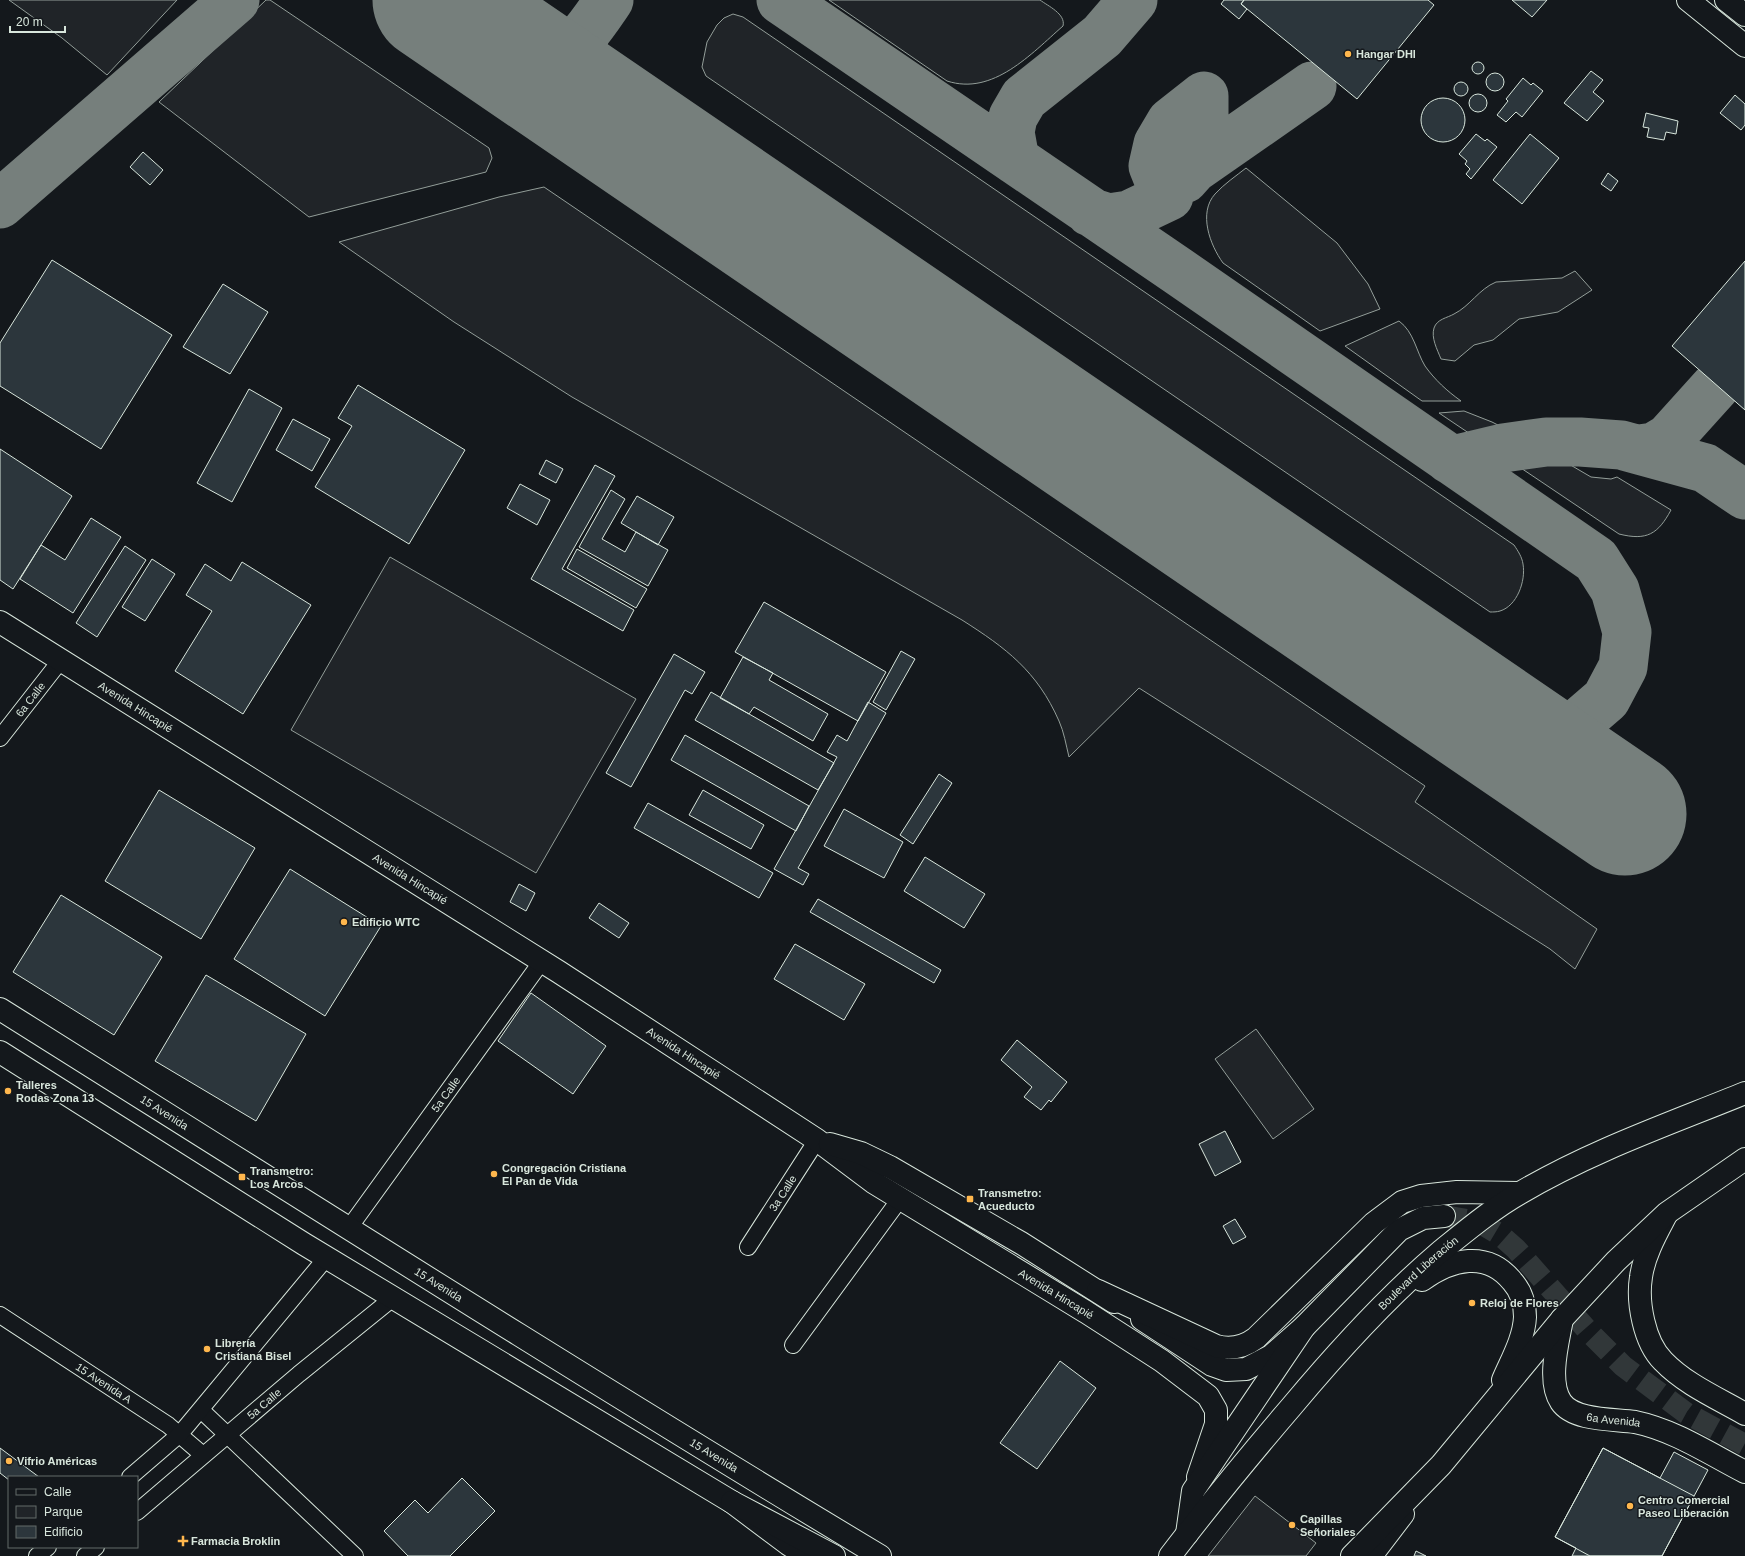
<svg xmlns="http://www.w3.org/2000/svg" width="1745" height="1556" font-family="Arial,sans-serif">
  <rect width="100%" height="100%" fill="#14181c"/>
  <!-- green -->
  <path fill="#202428" stroke="#939e99" d="M9 0H177L107 75 62 38Z
    M266 0H270L489 148 492 158 486 172 309 217 159 102Z
    M829 0H1040C1048 6 1066 14 1063 26 1031 54 993 96 947 81Z
    M733 14 743 17 1514 545C1518 551 1522 557 1523 564 1526 581 1517 606 1500 611 1497 612 1493 612 1490 612L706 76 702 67 707 42 717 25 724 18Z
    M1246 168 1337 243 1368 284 1380 309 1320 331 1223 263C1210 245 1198 213 1215 194 1224 184 1236 176 1246 168Z
    M544 187 1425 786 1415 802 1597 929 1575 969 1550 949 1139 688 1069 757C1066 745 1064 732 1059 721 1037 671 1006 648 962 620L572 397 454 322 339 242 499 197Z
    M1575 271 1592 290 1558 312 1519 319 1493 340 1474 345 1455 361 1441 359C1437 349 1431 338 1434 328 1437 319 1447 318 1454 314 1470 306 1479 289 1496 282L1562 278Z
    M1399 321C1414 332 1416 351 1425 366 1435 380 1447 391 1461 401H1422L1345 346Z
    M1464 411 1492 422 1533 443 1591 477 1611 479 1617 477 1671 510C1658 534 1647 541 1619 534L1439 413Z
    M390 557 636 699 536 873 291 730Z
    M1256 1029 1314 1109 1273 1139 1215 1059Z
    M1255 1496 1316 1543 1306 1556H1208Z"/>
  <g fill="none" stroke-linecap="round" stroke-linejoin="round">
    <!-- taxiway -->
    <path stroke="#767f7c" stroke-width="49" d="M781 0 1178 271 1596 560 1615 590 1627 632 1623 667 1606 699 1577 724 1550 735 1510 736
      M530 65C537 64 545 64 551 61 576 50 594 22 609 0
      M574 95C569 71 576 52 587 31
      M1015 160 1010 132 1013 117 1024 98 1102 36 1133 0
      M1184 179 1193 169 1312 86
      M0 204 235 0
      M1090 212 1109 218 1129 215 1169 196 1159 181 1153 166 1158 144 1171 122 1204 96V145L1193 169
      M1639 449 1654 447 1669 438 1715 387
      M1449 459H1457L1503 448 1546 442H1580L1621 445 1705 468 1745 495"/>
    <!-- runway -->
    <path stroke="#767f7c" stroke-width="123" d="M434 0 1625 814"/>
  </g>
  <!-- building -->
  <path fill="#2c363c" stroke="#d8e6dc" d="M1224 0H1244L1241 4 1247 9 1239 19 1221 4Z
    M1244 0H1428L1434 5 1357 99 1241 4Z
    M1512 0H1547L1532 17Z
    M1472 68a6 6 0 1 1 12 0a6 6 0 1 1-12 0Z
    M1591 71 1603 80 1593 92 1604 101 1587 121 1564 103Z
    M1486 82a9 9 0 1 1 18 0a9 9 0 1 1-18 0Z
    M1523 78 1531 85 1533 83 1543 91 1522 117 1516 112 1506 122 1497 115 1508 101 1506 99Z
    M1454 89a7 7 0 1 1 14 0a7 7 0 1 1-14 0Z
    M1469 103a9 9 0 1 1 18 0a9 9 0 1 1-18 0Z
    M1735 95 1745 104V125L1741 130 1720 113Z
    M1421 120a22 22 0 1 1 44 0a22 22 0 1 1-44 0Z
    M1646 113 1678 121 1676 134 1666 132 1664 140 1647 137 1649 128 1643 127Z
    M1476 134 1485 141 1487 139 1497 147 1471 179 1466 174 1470 169 1465 164 1467 161 1459 154Z
    M1530 134 1559 158 1522 204 1493 180Z
    M143 152 163 170 150 185 130 167Z
    M1608 173 1618 181 1611 191 1601 184Z
    M52 260 172 335 101 449 0 386V343Z
    M1745 261V410L1672 346Z
    M223 284 268 312 230 374 183 347Z
    M358 385 465 450 409 544 315 487 352 426 338 418Z
    M249 389 282 408 232 502 197 483Z
    M293 419 330 439 312 471 276 450Z
    M0 449 72 496 13 589 0 580Z
    M546 460 563 469 556 483 539 474Z
    M595 465 615 476 562 569 634 610 623 631 531 579Z
    M520 484 550 500 537 525 507 508Z
    M611 490 625 499 602 539 625 552 636 532 668 550 648 586 579 547Z
    M637 496 674 517 658 545 621 523Z
    M91 518 121 537 73 613 20 579 41 545 65 560Z
    M125 546 146 560 97 637 76 623Z
    M577 549 647 589 636 608 567 568Z
    M152 559 175 574 145 621 122 607Z
    M242 562 311 605 243 714 175 671 212 611 186 595 205 564 231 581Z
    M764 602 886 672 858 721 735 652Z
    M901 651 915 659 886 710 873 702Z
    M674 654 705 672 692 694 685 690 631 787 606 773Z
    M743 657 773 673 769 680 828 714 813 741 754 707 749 714 720 698Z
    M711 692 834 763 818 790 695 720Z
    M868 702 886 713 798 868 809 874 803 885 774 869 837 757 827 752 837 735 847 741Z
    M685 735 809 806 796 831 671 760Z
    M939 774 952 783 913 844 900 835Z
    M159 790 255 848 201 939 105 881Z
    M703 790 764 825 751 849 689 815Z
    M648 803 773 873 759 898 634 828Z
    M844 809 903 842 884 878 824 846Z
    M925 857 985 894 964 928 904 891Z
    M290 869 381 926 325 1016 234 959Z
    M519 884 535 893 526 911 510 902Z
    M61 895 162 957 114 1035 13 972Z
    M818 899 941 970 934 983 810 912Z
    M599 903 629 923 619 938 589 918Z
    M795 944 865 984 844 1020 774 979Z
    M206 975 306 1034 256 1121 155 1061Z
    M531 993 606 1046 573 1094 498 1041Z
    M1017 1040 1067 1082 1051 1102 1049 1100 1041 1110 1024 1097 1032 1087 1001 1060Z
    M1225 1131 1241 1162 1215 1176 1199 1144Z
    M1235 1219 1246 1237 1233 1244 1223 1226Z
    M1060 1361 1096 1388 1037 1469 1000 1443Z
    M0 1448 39 1477H9V1480L0 1473Z
    M1603 1448 1660 1478 1674 1452 1708 1470 1662 1556H1572L1576 1548 1555 1537Z
    M1603 1448 1694 1496 1662 1556H1590L1555 1537Z
    M462 1478 495 1511 450 1556H408L384 1531 415 1500 428 1513Z
    M1416 1551 1426 1556H1414Z"/>
  <g fill="none" stroke-linecap="round" stroke-linejoin="round">
    <!-- primary-tunnel -->
    <path stroke="#313739" stroke-width="22" stroke-dasharray="22 11" stroke-linecap="butt" d="M1444 1216 1479 1222 1499 1234 1516 1249 1588 1331 1623 1366 1686 1413 1745 1445"/>
    <!-- street casing -->
    <g stroke="#d8e6dc" stroke-width="18">
      <g id="street">
        <path id="s1" d="M0 738 61 660"/>
        <path id="s2" d="M349 1228 542 961"/>
        <path id="s3" d="M748 1247 817 1140"/>
        <path id="s4" d="M0 1315 168 1425 203 1455"/>
        <path d="M793 1345 900 1199"/>
        <path d="M201 1410 355 1556"/>
        <path d="M130 1477 180 1434 327 1257"/>
        <path id="s5" d="M137 1512 299 1374 393 1298"/>
        <path d="M37 1556 48 1547"/>
        <path d="M85 1556 96 1547"/>
      </g>
    </g>
    <!-- secondary casing -->
    <g stroke="#d8e6dc" stroke-width="24">
      <g id="secondary">
        <path d="M1688 0 1745 46"/>
        <path d="M1726 0 1745 15"/>
        <path id="s6" d="M0 1009C293 1193 584 1378 880 1556"/>
        <path d="M0 1052 304 1244 732 1502 788 1544 807 1556"/>
        <path d="M1371 1556 1403 1514"/>
      </g>
    </g>
    <!-- primary casing -->
    <g stroke="#d8e6dc" stroke-width="24">
      <g id="primary">
        <path id="s7" d="M0 622 559 972 817 1140 873 1182 1086 1312 1162 1361 1208 1396 1216 1410V1424L1198 1477"/>
        <path d="M830 1144 861 1153 890 1167 1021 1243 1114 1302"/>
        <path d="M1666 1215C1656 1234 1644 1255 1641 1277 1637 1302 1644 1342 1663 1361 1685 1384 1717 1398 1745 1414"/>
        <path d="M1142 1319 1212 1365 1226 1370 1246 1369 1271 1356 1304 1327 1399 1230 1423 1218 1444 1216"/>
        <path id="s8" d="M1562 1319C1558 1342 1547 1381 1561 1402 1574 1421 1614 1419 1635 1422 1674 1430 1710 1454 1745 1472"/>
        <path d="M732 1502 834 1556"/>
      </g>
    </g>
    <!-- highway casing -->
    <g stroke="#d8e6dc" stroke-width="24">
      <g id="highway">
        <path d="M1422 1280C1451 1259 1487 1250 1512 1281 1521 1291 1525 1304 1525 1317 1524 1339 1511 1361 1503 1380"/>
        <path d="M1098 1291 1216 1346C1231 1350 1244 1347 1256 1338L1374 1223 1402 1202 1421 1196 1457 1192 1519 1193"/>
        <path d="M1187 1534 1193 1491 1304 1327"/>
        <path id="s9" d="M1170 1556C1209 1505 1250 1455 1292 1406 1338 1351 1386 1298 1441 1251 1466 1231 1492 1209 1520 1193 1591 1151 1669 1124 1745 1093"/>
        <path d="M1352 1556 1441 1465 1562 1319 1616 1261 1667 1213 1745 1159"/>
      </g>
    </g>
    <!-- street -->
    <use href="#street" stroke="#14181c" stroke-width="16"/>
    <!-- secondary -->
    <use href="#secondary" stroke="#14181c" stroke-width="22"/>
    <!-- primary -->
    <use href="#primary" stroke="#14181c" stroke-width="22"/>
    <!-- highway -->
    <use href="#highway" stroke="#14181c" stroke-width="22"/>
  </g>
  <!-- markers -->
  <g fill="#ffb74d" stroke="#14181c" stroke-width="1.5">
    <circle cx="1348" cy="54" r="4"/>
    <circle cx="344" cy="922" r="4"/>
    <circle cx="8" cy="1091" r="4"/>
    <circle cx="494" cy="1174" r="4"/>
    <rect x="238" y="1173" width="8" height="8" rx="2"/>
    <rect x="966" y="1195" width="8" height="8" rx="2"/>
    <circle cx="1472" cy="1303" r="4"/>
    <circle cx="207" cy="1349" r="4"/>
    <circle cx="9" cy="1461" r="4"/>
    <circle cx="1630" cy="1506" r="4"/>
    <circle cx="1292" cy="1525" r="4"/>
    <path d="M181 1535h4v4h4v4h-4v4h-4v-4h-4v-4h4z"/>
  </g>
  <g text-anchor="middle" stroke-width="3" stroke-linejoin="round" paint-order="stroke">
    <!-- poi labels -->
    <g font-size="11" font-weight="bold" fill="#d8e6dc" stroke="#14181c" text-anchor="start">
      <text x="1356" y="58">Hangar DHl</text>
      <text x="352" y="926">Edificio WTC</text>
      <text x="16" y="1089">Talleres<tspan x="16" dy="13">Rodas Zona 13</tspan></text>
      <text x="502" y="1172">Congregación Cristiana<tspan x="502" dy="13">El Pan de Vida</tspan></text>
      <text x="250" y="1175">Transmetro:<tspan x="250" dy="13">Los Arcos</tspan></text>
      <text x="978" y="1197">Transmetro:<tspan x="978" dy="13">Acueducto</tspan></text>
      <text x="1480" y="1307">Reloj de Flores</text>
      <text x="215" y="1347">Librería<tspan x="215" dy="13">Cristiana Bisel</tspan></text>
      <text x="17" y="1465">Vifrio Américas</text>
      <text x="1638" y="1504">Centro Comercial<tspan x="1638" dy="13">Paseo Liberación</tspan></text>
      <text x="1300" y="1523">Capillas<tspan x="1300" dy="13">Señoriales</tspan></text>
      <text x="191" y="1545">Farmacia Broklin</text>
    </g>
    <!-- street labels -->
    <g font-size="11" fill="#d8e6dc" stroke="#14181c">
      <text dy="4" stroke="none"><textPath href="#s1" startOffset="49">6a Calle</textPath></text>
      <text dy="4" stroke="none"><textPath href="#s7" startOffset="160">Avenida Hincapié</textPath></text>
      <text dy="4" stroke="none"><textPath href="#s7" startOffset="484">Avenida Hincapié</textPath></text>
      <text dy="4" stroke="none"><textPath href="#s7" startOffset="808">Avenida Hincapié</textPath></text>
      <text dy="4" stroke="none"><textPath href="#s2" startOffset="165">5a Calle</textPath></text>
      <text dy="4" stroke="none"><textPath href="#s6" startOffset="194">15 Avenida</textPath></text>
      <text dy="4" stroke="none"><textPath href="#s3" startOffset="64">3a Calle</textPath></text>
      <text dy="4" stroke="none"><textPath href="#s9" startOffset="377">Boulevard Liberación</textPath></text>
      <text dy="4" stroke="none"><textPath href="#s6" startOffset="518">15 Avenida</textPath></text>
      <text dy="4" stroke="none"><textPath href="#s7" startOffset="1252">Avenida Hincapié</textPath></text>
      <text dy="4" stroke="none"><textPath href="#s4" startOffset="124">15 Avenida A</textPath></text>
      <text dy="4" stroke="none"><textPath href="#s5" startOffset="167">5a Calle</textPath></text>
      <text dy="4" stroke="none"><textPath href="#s8" startOffset="142">6a Avenida</textPath></text>
      <text dy="4" stroke="none"><textPath href="#s6" startOffset="842">15 Avenida</textPath></text>
    </g>
  </g>
  <!-- legend -->
  <rect x="8" y="1476" width="130" height="72" fill="#14181c" stroke="#626a69"/>
  <rect x="16" y="1489" width="20" height="6" fill="#14181c" stroke="#626a69"/>
  <text x="44" y="1496" font-size="12" fill="#d8e6dc">Calle</text>
  <rect x="16" y="1506" width="20" height="12" fill="#202428" stroke="#626a69"/>
  <text x="44" y="1516" font-size="12" fill="#d8e6dc">Parque</text>
  <rect x="16" y="1526" width="20" height="12" fill="#2c363c" stroke="#626a69"/>
  <text x="44" y="1536" font-size="12" fill="#d8e6dc">Edificio</text>
  <!-- scale -->
  <path d="M10 26v6h55v-6" fill="none" stroke="#d8e6dc" stroke-width="2"/>
  <text x="16" y="26" font-size="12" fill="#d8e6dc" stroke="#14181c" stroke-width="3" paint-order="stroke">20 m</text>
</svg>
